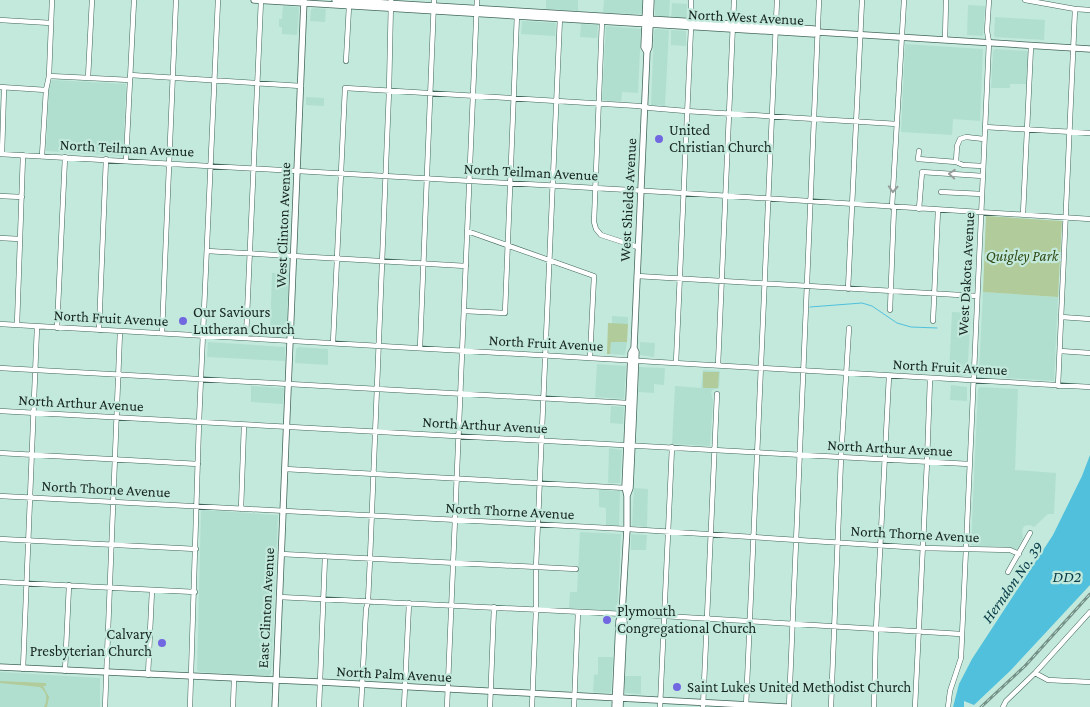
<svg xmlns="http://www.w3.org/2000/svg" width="1090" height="707" font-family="'Crimson Pro',serif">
  <rect width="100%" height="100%" fill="#c2e9dc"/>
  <!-- built -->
  <path fill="#b0dfd0" d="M546 0H578V11L546 9Z
    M604 0H642V14L603 13Z
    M655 0H670L669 18 655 16Z
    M672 3 687 4V19L671 18Z
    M968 5 985 6 983 36 967 35Z
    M283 6 298 7 299 9 297 35 282 34V27H279V19H282Z
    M313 8 326 9 325 22 310 21 311 10Z
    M995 17 1045 20 1044 40 995 37 994 35Z
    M522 21 556 23 555 36 521 34Z
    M581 24 598 25 597 38 580 37Z
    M606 26 641 29 638 93 622 92 621 102 602 100Z
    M656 29 669 30 665 106 651 105 654 31Z
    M671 30 686 31V46L671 45Z
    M905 44 983 49 980 121 953 119 952 135 901 132Z
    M995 49 1028 51 1027 84H1010V88H991L993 51Z
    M52 80 126 84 123 156 46 151 49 87Z
    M306 97 324 98V106L306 105Z
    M272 273H289L286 336 270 335Z
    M983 292 1058 297 1054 381 1007 378 981 375 979 373Z
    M952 312 971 313 967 376 949 375Z
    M612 316 628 317V324H612Z
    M208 342 285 347V361L207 357Z
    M611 342H627L625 355 610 354Z
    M640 342 655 343 654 357 640 355Z
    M298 347 328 349V365L295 363 296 349Z
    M597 364 626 366 624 399 595 397Z
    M639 367 665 368 664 385 654 384V393L638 392Z
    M703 370 720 371 719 388 712 390 711 393 713 400 710 446 672 444 675 386 701 388Z
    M951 385 967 387V401L950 400Z
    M251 386 284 388 283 404 251 402Z
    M980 387 1018 389 1015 470 1056 473 1054 514H1048L1034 527 1030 525 1024 526 1022 531 1023 539 1017 550 1010 548 971 545 978 389Z
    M611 406 624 407 623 424 610 423Z
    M609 448 622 450 620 483H608Z
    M634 488 648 489 647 527 632 526Z
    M599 490 620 491 619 526 606 525V508L599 507Z
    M203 510 278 515 271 673 269 676 199 672 197 670 201 511Z
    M580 532 621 534 618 600 616 611 569 608 570 592H577Z
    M631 534 647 535 646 550H631Z
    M598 657H613L611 693 593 692 594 675 598 674Z
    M0 672 100 678V707H0Z
    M625 676H641V694L625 693Z"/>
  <!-- green -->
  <path fill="#b2cb9a" d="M986 216 1062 221 1058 297 983 292Z
    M608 323 628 324 627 342H611L610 354H607Z
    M703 372H719L718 388H703Z
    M0 681 46 683V686H43L49 697 47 707H44C48 699 47 692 40 687L0 683Z"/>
  <!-- water -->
  <path fill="#50c0dc" d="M1090 455V585L1010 671 974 705 964 701V707H953L959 684 972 659 1053 535 1082 476Z"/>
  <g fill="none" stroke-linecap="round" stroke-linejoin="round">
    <!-- stream -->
    <path stroke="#50c0dc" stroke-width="1" d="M810 307 862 303 872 306 897 323 911 327 937 328"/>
    <!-- minor casing -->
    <g stroke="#42655b" stroke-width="5.5">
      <path id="minor" d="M1025 0 1075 9 1090 10
        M0 20 51 23
        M602 21 594 222 596 229 601 235 638 247
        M691 21V0
        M945 40 946 0
        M346 61 349 6
        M130 75 301 86
        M49 76 130 80
        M88 78 92 0
        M0 87 46 90
        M985 127 1090 133
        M919 151 918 159 956 162 963 165 983 166
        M0 154 682 193 1090 219
        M2 154 4 88
        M42 156 46 90 49 76 52 0
        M126 160 134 0
        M956 162 957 146 960 139 966 137 984 139
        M941 192 982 194
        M0 196 22 197
        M892 207 904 0
        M919 209 922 172 983 176
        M1023 214 1031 46
        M467 231 594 276 590 357
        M0 238 20 239
        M207 251 466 266
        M637 276 977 296
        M848 289 862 0
        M890 310 894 207
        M464 311 505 313 517 14
        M1061 317 1090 319
        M933 321 938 210
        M0 324 1090 387
        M17 325 23 155
        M57 328 65 157
        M99 330 106 159
        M162 333 176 0
        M246 338 261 0
        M333 343 345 88 639 106 650 108 686 111 897 124
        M420 348 434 0
        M1060 351 1090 353
        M676 363 691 27
        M718 365 734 0
        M0 368 289 384
        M289 384 628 403
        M1058 386 1075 9
        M0 411 969 464
        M0 453 198 464
        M285 469 626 488
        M0 496 627 529 923 548 1010 550 1019 554
        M241 509 244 425
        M0 539 196 549
        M281 554 576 569
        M1008 572 1030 533
        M0 582 195 592
        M279 597 664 616 961 634
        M23 669 37 327
        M65 671 69 585
        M1035 673 1048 680 1090 682
        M148 675 152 590
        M105 707 120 331
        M190 707 199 422 218 0
        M233 707 234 679
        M319 707 325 556
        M361 707 366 609 368 601 370 559 389 91 391 0
        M404 707 409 603
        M447 707 477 0
        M490 707 494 607
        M532 707 536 610V567L560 17
        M574 707 578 612
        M660 707 672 447
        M703 707 717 394
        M746 707 777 0
        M789 707 819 0
        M831 707 841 458 849 328
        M874 707 876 629 889 376
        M915 707 927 462 930 379
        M948 707 950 691 961 658 989 42 987 31 989 0
        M1003 707 1006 701 1035 673 1090 612"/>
    </g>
    <!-- major casing -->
    <g stroke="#42655b" stroke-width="7">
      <path id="major" d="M254 0 814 34 817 32
        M335 0 814 29 817 32 1090 49
        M646 0 644 47 647 52
        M627 496 630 488 633 424 636 352 634 348 647 52 649 47 651 0
        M0 667 320 682 786 707
        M275 707 304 0
        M615 707 619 621 622 614
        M620 707 624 621 622 614 627 529V496L625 487 631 353 634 348"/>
    </g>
    <!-- minor -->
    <use href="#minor" stroke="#fff" stroke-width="4.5"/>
    <!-- major -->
    <use href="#major" stroke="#fff" stroke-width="5.5"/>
    <!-- rail casing -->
    <g stroke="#749087" stroke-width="3">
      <path id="rail" d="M981 707 1025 666 1090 594"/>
    </g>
    <!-- rail -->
    <use href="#rail" stroke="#c2e9dc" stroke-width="1" stroke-dasharray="4" stroke-linecap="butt"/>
  </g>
  <!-- one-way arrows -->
  <defs><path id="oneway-chevron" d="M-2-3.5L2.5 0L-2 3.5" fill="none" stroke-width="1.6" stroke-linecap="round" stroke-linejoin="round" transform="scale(1.25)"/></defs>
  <g stroke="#979d9b">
    <use href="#oneway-chevron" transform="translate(952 174) rotate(-176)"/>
    <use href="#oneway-chevron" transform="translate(893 189) rotate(93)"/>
  </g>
  <!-- markers -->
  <g fill="#7067e1" stroke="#c2e9dc" stroke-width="2">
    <circle cx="659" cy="139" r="5"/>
    <circle cx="183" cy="321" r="5"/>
    <circle cx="607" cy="620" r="5"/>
    <circle cx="162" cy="643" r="5"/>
    <circle cx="677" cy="687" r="5"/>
  </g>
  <g text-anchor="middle" stroke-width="4.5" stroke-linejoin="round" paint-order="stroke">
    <!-- street labels -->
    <g font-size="15" fill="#172521" stroke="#c2e9dc">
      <text transform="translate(746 17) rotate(3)" y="5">North West Avenue</text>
      <text transform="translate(127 148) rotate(3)" y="5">North Teilman Avenue</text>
      <text transform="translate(531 172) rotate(3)" y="5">North Teilman Avenue</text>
      <text transform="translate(628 200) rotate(-87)" y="5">West Shields Avenue</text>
      <text transform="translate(283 225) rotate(-88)" y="5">West Clinton Avenue</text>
      <text transform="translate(966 274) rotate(-87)" y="5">West Dakota Avenue</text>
      <text transform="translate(111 318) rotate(3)" y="5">North Fruit Avenue</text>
      <text transform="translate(546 343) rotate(3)" y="5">North Fruit Avenue</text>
      <text transform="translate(950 367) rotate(3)" y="5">North Fruit Avenue</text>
      <text transform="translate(81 403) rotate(3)" y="5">North Arthur Avenue</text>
      <text transform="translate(485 425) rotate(3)" y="5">North Arthur Avenue</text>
      <text transform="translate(890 448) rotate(3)" y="5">North Arthur Avenue</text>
      <text transform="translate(106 489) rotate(3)" y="5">North Thorne Avenue</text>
      <text transform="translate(510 511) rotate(3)" y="5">North Thorne Avenue</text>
      <text transform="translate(915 534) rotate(3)" y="5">North Thorne Avenue</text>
      <text transform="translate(266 608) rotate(-87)" y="5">East Clinton Avenue</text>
      <text transform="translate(394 674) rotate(3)" y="5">North Palm Avenue</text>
    </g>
    <!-- poi labels -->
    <g font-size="15" fill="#172521" stroke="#c2e9dc" text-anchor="start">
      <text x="669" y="135">United<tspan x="669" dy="17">Christian Church</tspan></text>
      <text x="193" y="317">Our Saviours<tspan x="193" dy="17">Lutheran Church</tspan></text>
      <text x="617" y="616">Plymouth<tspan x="617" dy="17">Congregational Church</tspan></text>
      <text x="152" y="639" text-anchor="end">Calvary<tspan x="152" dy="17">Presbyterian Church</tspan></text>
      <text x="687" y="692">Saint Lukes United Methodist Church</text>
    </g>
    <!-- park labels -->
    <g font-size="15" font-style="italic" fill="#324914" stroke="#c2e9dc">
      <text x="1022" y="261">Quigley Park</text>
    </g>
    <!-- water labels -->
    <g font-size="16" font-style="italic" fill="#063b47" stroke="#c2e9dc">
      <text x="1067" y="582">DD2</text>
      <text transform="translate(1012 582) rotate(-55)" y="6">Herndon No. 39</text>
    </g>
  </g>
</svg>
